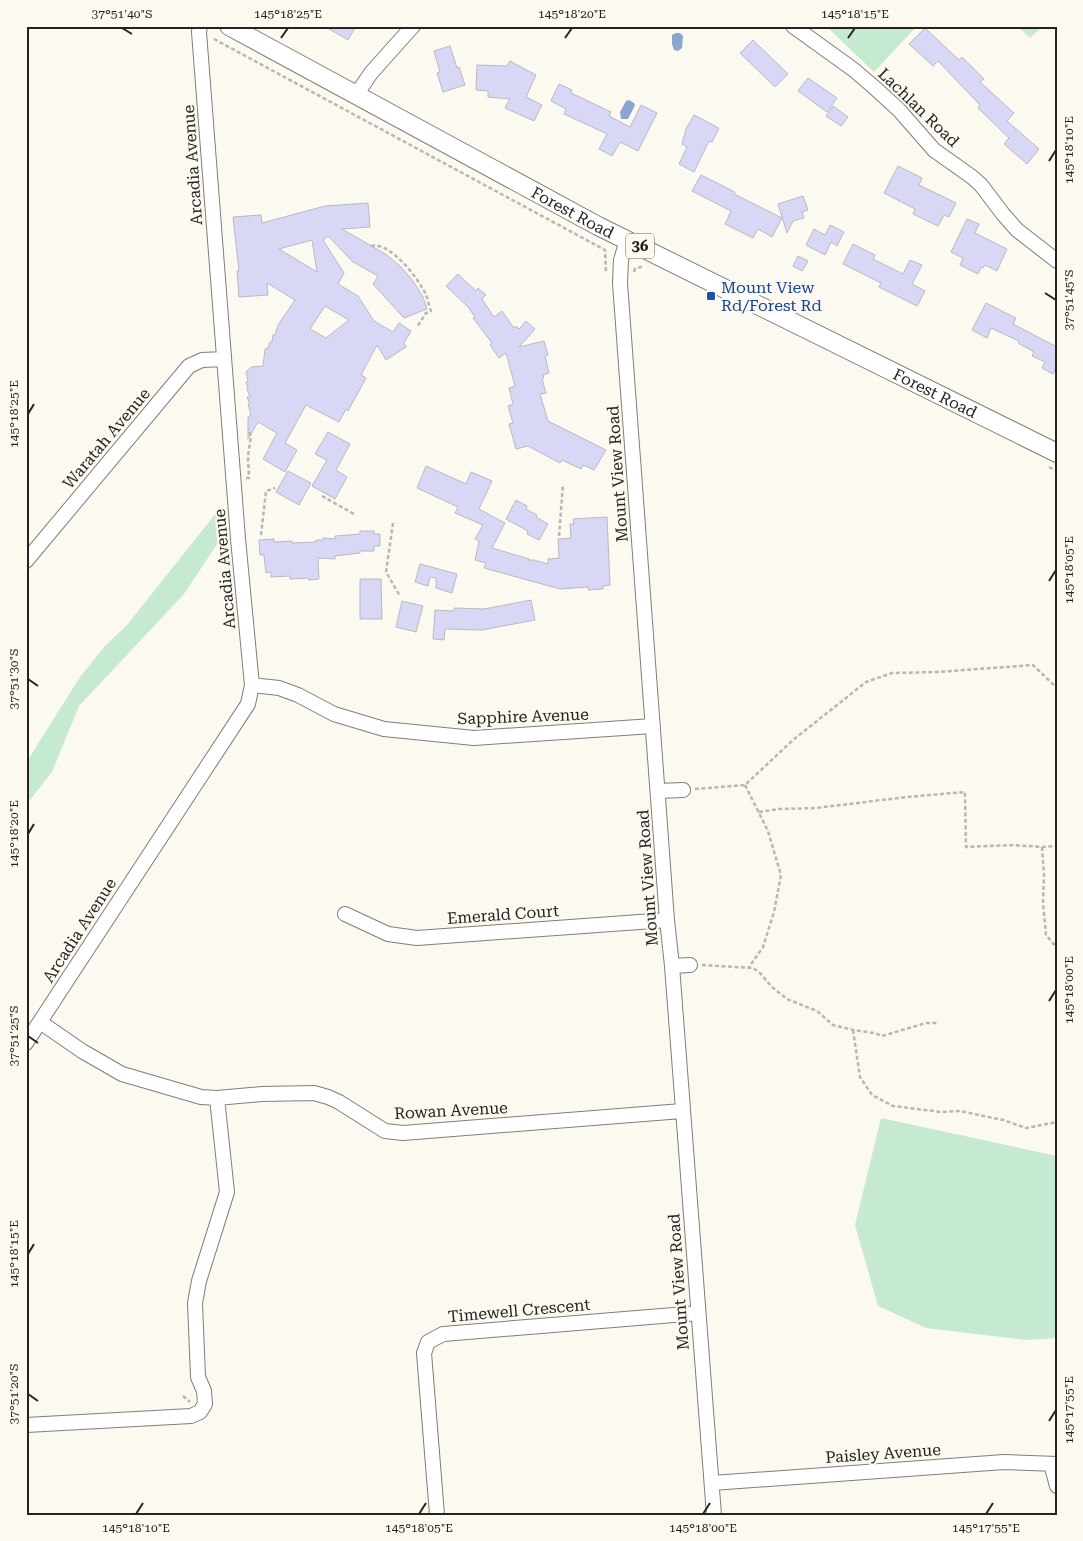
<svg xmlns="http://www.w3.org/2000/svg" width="1083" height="1541" font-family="'Roboto Serif',serif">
  <rect width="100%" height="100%" fill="#fbf9f0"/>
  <!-- green -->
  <path fill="#c6e9d1" d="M826 26H917L874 72Z
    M1017 26H1043L1030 38Z
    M220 508 223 535 184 594 79 706 52 772 26 805V763L80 677 105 646 127 625Z
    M881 1118 1057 1156V1338L1026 1340 926 1328 878 1306 855 1225Z"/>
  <!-- water -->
  <path fill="#8aa5d0" d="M676 33H680L683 36 682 48 678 51 674 50 672 44V35Z
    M629 100 634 103 635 105 628 119H621L620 112 626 101Z"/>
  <!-- building -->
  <path fill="#d9d7f6" stroke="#b9b9c1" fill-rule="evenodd" d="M324 26H356L348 40Z
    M925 28 959 60 962 57 984 79 980 82 1014 113 1007 121 1039 149 1027 164 1004 144 1009 138 978 108 980 105 938 61 933 66 909 44Z
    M753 40 788 74 775 87 740 53Z
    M450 46 457 68 459 67 465 85 443 92 437 73 440 72 434 51Z
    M510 61 536 75 526 97 542 105 534 121 505 108 510 99 488 97V91L476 90 477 65 507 66Z
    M808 78 837 98 827 112 798 91Z
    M559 84 572 90 571 93 611 112 609 116 630 127 641 105 657 113 638 151 620 142 612 156 599 149 607 134 564 114 566 109 551 101Z
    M833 106 848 117 841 126 826 116Z
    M694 115 719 128 712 142 709 141 694 172 679 164 687 147 682 144 686 129Z
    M898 166 922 178 919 185 956 203 949 217 944 215 938 226 913 214 915 209 884 193Z
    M701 175 735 192 734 194 782 218 772 237 758 229 753 238 725 224 731 211 692 191Z
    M803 196 808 210 802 212 804 218 793 221 787 233 778 204Z
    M368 203 370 227 342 229 387 255 401 267 413 281 423 297 427 309 404 318 373 284 378 276 353 262 328 236 323 240 344 273 338 284 358 296 374 321 393 332 399 323 411 331 404 343 406 347 386 360 377 345 361 375 366 378 348 411 346 409 339 422 306 405 285 443 297 450 285 472 263 459 277 433 258 422 248 439V417L251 415 248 404H250L247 397H250L247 389H248L246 382 248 381 246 372 251 367 263 366 265 349 268 348 270 342H272L273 335H275L278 325 295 300 267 283 268 295 239 297 237 271H239L233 217 261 215 262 223 325 206ZM312 240 317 272 279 249ZM325 306 349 320 326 338 310 329Z
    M967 219 979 224 975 233 1007 249 997 271 985 265 983 268 981 267 978 274 960 265 963 258 951 252Z
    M830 225 844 232 837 246 831 242 825 255 806 245 814 229 825 235Z
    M853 244 875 255 873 259 903 274 910 260 922 265 912 284 925 291 917 306 879 287 881 283 843 264Z
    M798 256 808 261 802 271 793 266Z
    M458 274 476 291 478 288 486 295 482 299 494 317 502 311 514 328 516 326 519 329 526 321 535 329 519 347 544 341 548 355 545 356 549 373 543 375 544 378 542 379 546 393 540 394 548 421 606 450 594 470 583 465 581 469 562 460 560 463 528 446 516 449 509 424 513 423 508 406 513 404 509 388 515 386 506 353 499 358 490 345 492 343 473 318 475 317 468 307 446 286Z
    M986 303 1016 318 1013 324 1057 347V366L1053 374 1042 368 1045 362 1032 356 1034 352 1018 343 1019 341 991 328 987 338 972 330Z
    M328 432 350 444 336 470 347 477 335 499 312 486 327 460 315 454Z
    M426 466 466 484 471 472 492 481 479 509 505 523 492 548 529 559 528 560H534L548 564V559L559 558 558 539 571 538 570 524H574L573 519 607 517 610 585 603 586V589L588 590V587L560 589 484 568 486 563 475 560 479 541 475 539 483 525 455 513 458 507 417 488Z
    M288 471 311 483 299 505 276 492Z
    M516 500 527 506 526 509 537 515 536 517 548 524 539 540 527 534 528 531 506 519Z
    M360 531H374V534H380V546H374V551H360V553L335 556V559L318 558 319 579 309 580 308 578 290 579V576L271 577V572L266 573 264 555H260L259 540 274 539V542L292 541V543L316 542V540H323V538L335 539V536L360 534Z
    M420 564 457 574 452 593 436 588V578L430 577 428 586 415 582Z
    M360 579H381L382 619H360Z
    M531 600 535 620 482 630 445 629 444 640 433 639 435 610 454 611V608L484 609Z
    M402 601 423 606 416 632 396 627Z"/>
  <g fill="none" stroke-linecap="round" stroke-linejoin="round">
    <!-- minor casing -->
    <g stroke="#807e77" stroke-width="16">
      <path id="minor" d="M793 26 854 70 875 88 899 110 934 150 972 177 981 185 1003 214 1017 230 1057 261
        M356 95 371 73 413 26
        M627 240 621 260 620 283 667 920 672 966 714 1515
        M26 561 189 366 202 360 224 359
        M252 685 279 688 298 695 334 714 384 729 474 738 653 726
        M658 791 683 790
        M345 914 388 934 417 938 667 920
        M672 966 690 965
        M40 1022 82 1051 122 1074 201 1097 217 1098 262 1094 314 1093 328 1097 339 1102 385 1131 403 1133 682 1111
        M26 1043 248 704 252 685 238 539 199 32 200 26
        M26 1425 191 1416 200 1412 205 1404 204 1391 198 1377 195 1303 199 1281 227 1192 217 1098
        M1051 1464 1057 1486
        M712 1483 1004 1462 1057 1464
        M437 1515 424 1353 428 1342 443 1334 698 1313"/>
    </g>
    <!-- major casing -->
    <g stroke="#807e77" stroke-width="20">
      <g id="major">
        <path id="s1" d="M229 26 598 226 1057 453"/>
      </g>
    </g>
    <!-- path -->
    <path stroke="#b9b7b0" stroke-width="2.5" stroke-dasharray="4 2.5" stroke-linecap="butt" d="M214 39 605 250 606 272
      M371 246C390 241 419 279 426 295 428 300 429 306 431 311L426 313 417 327
      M634 272 635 269 643 266
      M1049 467 1057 471
      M246 478H249L248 456 251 436 248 429
      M322 496 354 514
      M393 523 386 572 400 596
      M261 535 266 491 275 488
      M559 536 563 484
      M745 785 768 831 781 875 774 912 763 947 749 967
      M695 789 745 785 793 740 866 682 892 673 937 672 1033 665 1057 688
      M759 812 779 809 816 808 907 797 965 792 966 847 1013 845 1042 847 1057 846
      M1042 847 1044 876 1043 903 1046 935 1057 948
      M702 965 753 968 760 973 772 987 787 999 817 1011 833 1025 853 1030 874 1033 882 1036 926 1023H938
      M853 1030 860 1077 872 1095 893 1106 941 1112 960 1111 1003 1120 1026 1128 1057 1122
      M183 1396 190 1402"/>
    <!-- minor -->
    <use href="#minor" stroke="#fff" stroke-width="14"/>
    <!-- major -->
    <use href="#major" stroke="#fff" stroke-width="18"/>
  </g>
  <!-- ticks -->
  <path fill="none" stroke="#242320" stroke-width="2" d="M122 28 132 34M281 38 288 28M565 38 572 28M848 38 855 28M1049 161 1056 150M1045 293 1056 300M28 414 34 404M1049 581 1056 570M28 679 38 686M28 834 34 824M1049 1001 1056 990M28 1036 38 1043M28 1254 34 1244M28 1394 38 1401M1049 1421 1056 1410M136 1514 143 1503M419 1514 426 1503M703 1514 710 1503M986 1514 993 1503"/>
  <!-- markers -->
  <rect fill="#1a4fb4" stroke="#fbf9f0" stroke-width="2" x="706" y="291" width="10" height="10" rx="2.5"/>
  <g text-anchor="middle" stroke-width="4.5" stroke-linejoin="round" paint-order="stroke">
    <!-- shield labels -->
    <rect fill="#fbf9f0" stroke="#64635e" stroke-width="1" x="626" y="233.5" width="28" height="25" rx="4"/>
    <g font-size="15" font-weight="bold" fill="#242320">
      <text x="640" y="251">36</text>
    </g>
    <!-- street labels -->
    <g font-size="16" fill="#242320" stroke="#fbf9f0">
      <text transform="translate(919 107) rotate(44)" y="6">Lachlan Road</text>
      <text transform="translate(192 165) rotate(-94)" y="6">Arcadia Avenue</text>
      <text dy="6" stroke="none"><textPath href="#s1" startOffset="391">Forest Road</textPath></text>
      <text dy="6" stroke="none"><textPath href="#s1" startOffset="796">Forest Road</textPath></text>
      <text transform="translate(106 438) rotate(-50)" y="6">Waratah Avenue</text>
      <text transform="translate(617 474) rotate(-94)" y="6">Mount View Road</text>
      <text transform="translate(224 569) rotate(-95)" y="6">Arcadia Avenue</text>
      <text transform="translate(523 716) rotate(-2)" y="6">Sapphire Avenue</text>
      <text transform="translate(647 878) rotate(-94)" y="6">Mount View Road</text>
      <text transform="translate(503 914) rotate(-4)" y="6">Emerald Court</text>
      <text transform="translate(79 930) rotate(-57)" y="6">Arcadia Avenue</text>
      <text transform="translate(451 1110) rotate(-3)" y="6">Rowan Avenue</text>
      <text transform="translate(678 1282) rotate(-94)" y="6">Mount View Road</text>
      <text transform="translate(519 1310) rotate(-5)" y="6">Timewell Crescent</text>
      <text transform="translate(883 1453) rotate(-4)" y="6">Paisley Avenue</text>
    </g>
    <!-- transit labels -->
    <g font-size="16" fill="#164399" stroke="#fbf9f0" text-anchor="start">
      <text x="721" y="293">Mount View<tspan x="721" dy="18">Rd/Forest Rd</tspan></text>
    </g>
  </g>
  <!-- border -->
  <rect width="1083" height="1541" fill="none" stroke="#fbf9f0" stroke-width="55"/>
  <rect x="28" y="28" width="1028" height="1486" fill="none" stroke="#242320" stroke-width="2"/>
  <g font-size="12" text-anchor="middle" fill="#242320">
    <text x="122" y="18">37°51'40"S</text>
    <text x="288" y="18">145°18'25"E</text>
    <text x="572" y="18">145°18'20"E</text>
    <text x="855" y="18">145°18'15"E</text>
    <text transform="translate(1069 150) rotate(-90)" y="4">145°18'10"E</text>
    <text transform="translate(1069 300) rotate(-90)" y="4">37°51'45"S</text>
    <text transform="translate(14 414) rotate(-90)" y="4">145°18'25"E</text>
    <text transform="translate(1069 570) rotate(-90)" y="4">145°18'05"E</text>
    <text transform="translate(14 679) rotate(-90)" y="4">37°51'30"S</text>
    <text transform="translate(14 834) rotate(-90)" y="4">145°18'20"E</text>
    <text transform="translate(1069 990) rotate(-90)" y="4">145°18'00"E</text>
    <text transform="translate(14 1036) rotate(-90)" y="4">37°51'25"S</text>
    <text transform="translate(14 1254) rotate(-90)" y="4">145°18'15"E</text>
    <text transform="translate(14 1394) rotate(-90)" y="4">37°51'20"S</text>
    <text transform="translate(1069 1410) rotate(-90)" y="4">145°17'55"E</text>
    <text x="136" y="1532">145°18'10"E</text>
    <text x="419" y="1532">145°18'05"E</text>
    <text x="703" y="1532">145°18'00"E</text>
    <text x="986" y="1532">145°17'55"E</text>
  </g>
</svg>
